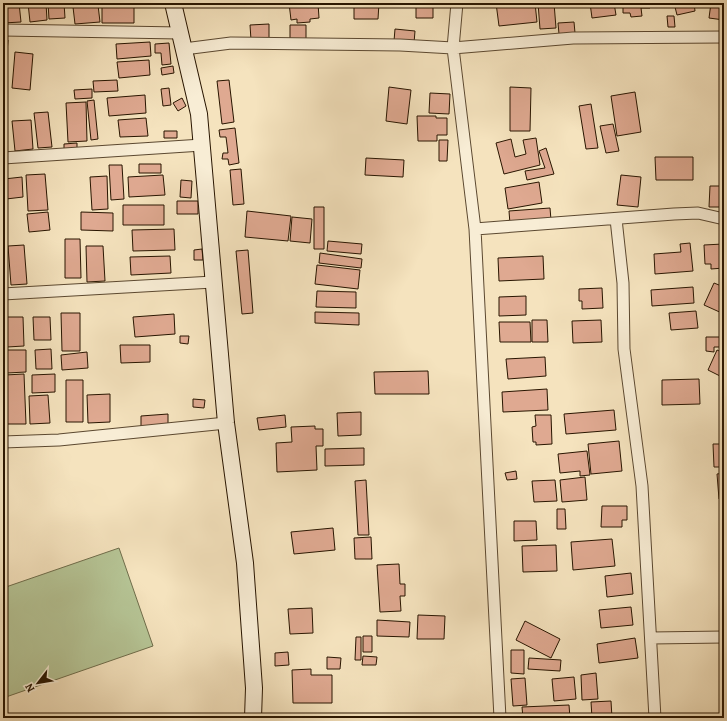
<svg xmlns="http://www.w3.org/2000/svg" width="727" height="721" font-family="Alegreya,serif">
  <rect width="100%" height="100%" fill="#f5e3be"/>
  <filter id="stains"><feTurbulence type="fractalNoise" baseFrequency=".005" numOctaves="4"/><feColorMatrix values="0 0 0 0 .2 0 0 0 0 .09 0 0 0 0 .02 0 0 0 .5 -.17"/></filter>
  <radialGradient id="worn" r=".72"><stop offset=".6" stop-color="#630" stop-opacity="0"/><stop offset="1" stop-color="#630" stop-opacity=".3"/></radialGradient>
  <!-- green -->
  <path fill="#b6c596" stroke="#6f6d4b" d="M119 548 153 646 3 698V588Z"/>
  <!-- building -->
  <path fill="#dfa991" stroke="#281500" d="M3 3H19L21 22 3 23Z
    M28 3H46L47 20 30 22Z
    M48 3H64L65 18 49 19Z
    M289 3H318L319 18 310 19V22L297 23V19L291 20Z
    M354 3H379L378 19H354Z
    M416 3H433V18H416Z
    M496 3H535L537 22 499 26Z
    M538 3H554L556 28 540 29Z
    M590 3H614L616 15 592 18Z
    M623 3H650V8H641L642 16 631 17 630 13H623Z
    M674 3H694L695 11 677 15Z
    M711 3H724V20L709 18Z
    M98 5 100 22 75 24 73 7Z
    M102 5H134V23H102Z
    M667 16H674L675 27H668Z
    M574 22 575 33 559 34 558 23Z
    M269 24V40H251L250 25Z
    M290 25H306V40H290Z
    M395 29 415 31 414 43 394 41Z
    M3 40H8L7 53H3Z
    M150 42 151 56 117 59 116 44Z
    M169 43 171 64 162 65 161 53H155V44Z
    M15 52 33 54 30 90 12 88Z
    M149 60 150 75 119 78 117 62Z
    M173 66 174 73 162 75 161 68Z
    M117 80 118 91 94 92 93 81Z
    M229 80 234 122 222 124 217 81Z
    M389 87 411 90 407 124 386 121Z
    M510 87 531 88 530 131H510Z
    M169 88 171 105 163 106 161 89Z
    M92 89V98L75 99 74 90Z
    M635 92 641 132 617 136 611 96Z
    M430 93 450 94 449 114 429 113Z
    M145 95 146 113 109 116 107 98Z
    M182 98 186 106 178 111 173 103Z
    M94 100 98 139 91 140 87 101Z
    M86 102 87 141 68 142 66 103Z
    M591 104 598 148 586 149 579 106Z
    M3 109H4L5 152H3Z
    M48 112 52 147 38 148 34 113Z
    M417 116H436V118H447V135H437V141H418Z
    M146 118 148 136 120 137 118 120Z
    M31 120 33 149 15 151 12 121Z
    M613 124 619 151 606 153 600 126Z
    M235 128 239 163 229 165 228 159H222L223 153H228L226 137H220L219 130Z
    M164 131H177V138H164Z
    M536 138 540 165 504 174 496 143 511 139 515 157 526 154 523 140Z
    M439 140H448L447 161H439Z
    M77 143V152L64 153V144Z
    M546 148 554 174 527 180 525 171 545 168 539 151Z
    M655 157H693V180H656Z
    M366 158 404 160 403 177 365 175Z
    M139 164H161V173H139Z
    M109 165H122L124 199 111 200Z
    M241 169 244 204 233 205 230 170Z
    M45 174 48 210 28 211 26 175Z
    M163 175 165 195 129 197 128 177Z
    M621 175 641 177 638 207 617 205Z
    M107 176 108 209 92 210 90 177Z
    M22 177 23 197 6 199 4 179Z
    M181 180 192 181 191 198 180 197Z
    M539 182 542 203 508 209 505 188Z
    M710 186H724V207H709Z
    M177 201H198V214H177Z
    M123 205H164V225H123Z
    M314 207H324V249H314Z
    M550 208 551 220 510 224 509 211Z
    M247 211 291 216 288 241 245 237Z
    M48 212 50 230 29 232 27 214Z
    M81 212 113 213V231L81 230Z
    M292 217 312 219 310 243 290 241Z
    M174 229 175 250 133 251 132 230Z
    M65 239H80L81 278H65Z
    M328 241 362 244 361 254 327 251Z
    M690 243 693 271 655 274 654 254 681 252 680 244Z
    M723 244 724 268 711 269V264H705L704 245Z
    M24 245 27 284 11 285 8 246Z
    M86 246H103L105 281 87 282Z
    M202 249 203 260H194V250Z
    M248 250 253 313 242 314 236 251Z
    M320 253 362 259 361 268 319 263Z
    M170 256 171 273 131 275 130 257Z
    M543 256 544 279 499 281 498 258Z
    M317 265 360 270 358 289 315 284Z
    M714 283 724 287V314L704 305Z
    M693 287 694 303 652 306 651 290Z
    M602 288 603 308 582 309V301H579V289Z
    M317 291 356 292V308L316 307Z
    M526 296V315L499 316V297Z
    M696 311 698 328 671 330 669 313Z
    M315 312 359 313V325L315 323Z
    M61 313H80V351H62Z
    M174 314 175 334 135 337 133 317Z
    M6 317H23L24 346 7 347Z
    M33 317H50L51 340H34Z
    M532 320H547L548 342H532Z
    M601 320 602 342 573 343 572 321Z
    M499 322H530L531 342H500Z
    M180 336H189L188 344 180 343Z
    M706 337H722V347H714V352L706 351Z
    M120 345H150V362L121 363Z
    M51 349 52 369H36L35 350Z
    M6 350H26V372L7 373Z
    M717 350 724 353V378L708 370Z
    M87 352 88 368 62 370 61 355Z
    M545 357 546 376 508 379 506 359Z
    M428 371 429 394H375L374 372Z
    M24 374 26 424H7L5 375Z
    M55 374V392L32 393V375Z
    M699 379 700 404 662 405V380Z
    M66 380H83V422H66Z
    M547 389 548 410 503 412 502 392Z
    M110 394V422L88 423 87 395Z
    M48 395 50 423 30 424 29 396Z
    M724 395V406L720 407V396Z
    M193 399 205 400 204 408 193 407Z
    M614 410 616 430 566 434 564 414Z
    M361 412V435L338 436 337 413Z
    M168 414V425L141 427V416Z
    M285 415 286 427 259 430 257 418Z
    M535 415H551L552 444 536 445V442H533L532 427 536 426Z
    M315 426V429H323V446H316L317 470 277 472 276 443 292 442 291 427Z
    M619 441 622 471 591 474 588 444Z
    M713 444H724V467H714Z
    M364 448V465L325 466V449Z
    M587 451 590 475 580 476V471L560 473 558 454Z
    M516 471 517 479 507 480 505 473Z
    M724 473V499H719L717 474Z
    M585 477 587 500 562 502 560 480Z
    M366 480 369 535H358L355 481Z
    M555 480 557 501 534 502 532 481Z
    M720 504H724V529H722Z
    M602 506H627V520H622V527H601Z
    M557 509H565L566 529H557Z
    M514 521H536L537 540 514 541Z
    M333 528 335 550 294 554 291 532Z
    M371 537 372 559H355L354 538Z
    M612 539 615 566 573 570 571 542Z
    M556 545 557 571 523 572 522 546Z
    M399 564 400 584H405V596H400L401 611 380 612 377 565Z
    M631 573 633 594 607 597 605 576Z
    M631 607 633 625 601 628 599 610Z
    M312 608 313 633 290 634 288 609Z
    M418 615 445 616 444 639H417Z
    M377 620 410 622 409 637 377 636Z
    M525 621 560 639 551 658 516 640Z
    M363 636H372V652H363Z
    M356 637H361V660H355Z
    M635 638 638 658 599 663 597 644Z
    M511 650H524V674L511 673Z
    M288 652 289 665 275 666V653Z
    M363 656 377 657 376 665H362Z
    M327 657 341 658 340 669H327Z
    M529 658 561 660 560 671 528 669Z
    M311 669V675H332V703H293L292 670Z
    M596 673 598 699 582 700 581 675Z
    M574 677 576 699 554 701 552 679Z
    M525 678 527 705 513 706 511 679Z
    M611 701 612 718H592L591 702Z
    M569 705 570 718H523L522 707Z"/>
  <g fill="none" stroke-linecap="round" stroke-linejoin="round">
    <!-- street casing -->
    <g stroke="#5b4830" stroke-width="13">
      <path id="street" d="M457 3 453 48 475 229 500 718
        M3 30 180 33
        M184 49 231 43 400 45 453 48 573 38 724 37
        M3 158 202 145
        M616 219 623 283 624 349 642 486 655 718
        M475 229 674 214 698 213 724 219
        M3 294 213 282
        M3 442 59 440 226 423
        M651 638 724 637"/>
    </g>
    <!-- secondary casing -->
    <g stroke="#281500" stroke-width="18">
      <path id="secondary" d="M173 3 199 114 226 423 245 563 254 688 253 718"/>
    </g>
    <!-- street -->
    <use href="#street" stroke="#f8edd5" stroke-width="11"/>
    <!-- secondary -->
    <use href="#secondary" stroke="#f8edd5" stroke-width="16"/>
  </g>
  <!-- margin -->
  <rect width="727" height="721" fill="none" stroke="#f5e3be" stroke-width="16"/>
  <rect x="4" y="4" width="719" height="713" fill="none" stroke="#281500" stroke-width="2"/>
  <rect x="8" y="8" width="711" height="705" fill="none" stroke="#281500"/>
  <!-- north arrow -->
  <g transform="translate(38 683) rotate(239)" stroke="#f8edd5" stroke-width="3" paint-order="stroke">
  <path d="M0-3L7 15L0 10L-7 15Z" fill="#281500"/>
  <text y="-6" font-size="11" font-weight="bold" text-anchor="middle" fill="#281500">N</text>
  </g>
  <rect width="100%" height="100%" filter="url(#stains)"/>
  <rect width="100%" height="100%" fill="url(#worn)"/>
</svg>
